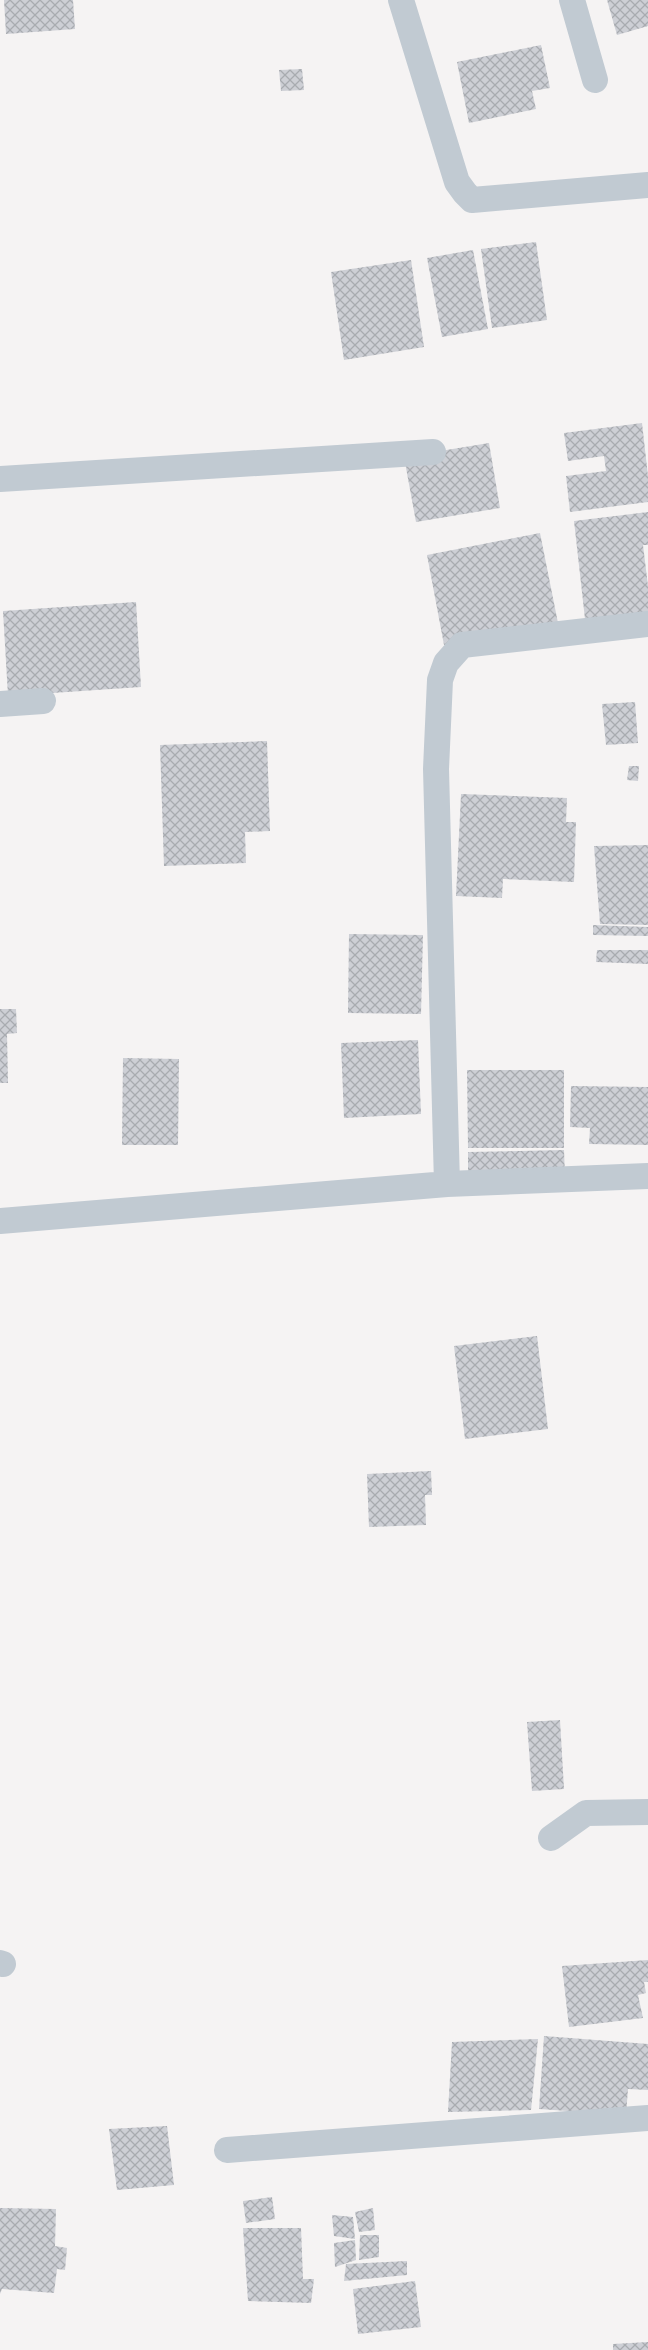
<svg xmlns="http://www.w3.org/2000/svg" width="648" height="2350" font-family="'DM Sans',sans-serif">
  <defs>
    <pattern id="building-cross-hatch" width="8" height="8" patternUnits="userSpaceOnUse" patternTransform="scale(1.25)"><rect width="8" height="8" fill="#cdcfd5"/><path d="M0 0l8 8M0 8l8-8" fill="none" stroke="#a8abb0"/></pattern>
  </defs>
  <rect width="100%" height="100%" fill="#f5f3f3"/>
  <!-- building -->
  <path fill="url(#building-cross-hatch)" d="M4 0H73L75 29 6 34Z
    M607 0H648V26L617 35Z
    M541 45 550 88 532 91 536 109 469 123 457 62Z
    M302 69 304 90 281 91 279 70Z
    M536 242 547 320 492 328 481 249Z
    M473 250 488 329 442 337 427 258Z
    M411 260 424 347 344 360 331 272Z
    M642 423 648 476V502L570 512 566 476 606 471 604 456 568 461 564 433Z
    M489 443 500 508 416 522 404 457Z
    M648 512V545H643L648 586V612L585 619 574 521Z
    M540 533 558 623 444 645 427 555Z
    M136 602 141 687 8 696 3 611Z
    M635 702 638 743 606 745 602 704Z
    M267 741 270 831 245 832 246 863 164 866 160 745Z
    M629 766H639L638 781 627 780Z
    M461 794 567 798 566 822H576L574 882 503 879 502 898 456 896Z
    M648 845V925L600 924 594 846Z
    M593 925 648 927V936L593 935Z
    M349 934 423 935 421 1014 348 1013Z
    M597 950H648V964L596 962Z
    M0 1009H16L17 1033 7 1034 8 1083H0Z
    M418 1040 421 1114 344 1118 341 1043Z
    M123 1058 179 1059 178 1145H122Z
    M467 1070H564V1148H468Z
    M571 1086 648 1087V1145L589 1144 590 1128 570 1127Z
    M564 1150 565 1176 468 1178V1152Z
    M537 1336 548 1429 465 1439 454 1346Z
    M431 1471 432 1495H425L426 1525 369 1527 367 1474Z
    M560 1720 564 1789 532 1791 527 1722Z
    M648 1960V1982H644L646 1993 638 1995 643 2018 569 2027 562 1966Z
    M544 2036 648 2044V2090L628 2089 626 2115 539 2109Z
    M538 2039 531 2110 448 2112 452 2042Z
    M167 2126 174 2185 117 2190 109 2129Z
    M272 2197 275 2219 246 2223 243 2201Z
    M0 2208 56 2209 55 2246 67 2248 65 2270 57 2269 54 2293 2 2289 0 2294Z
    M373 2208 375 2230 359 2232 355 2212Z
    M332 2215 353 2217 355 2239 334 2236Z
    M243 2228H301L303 2279H314L311 2303 248 2301Z
    M360 2235H379V2257L359 2260Z
    M355 2240 356 2260 335 2267 334 2243Z
    M407 2261V2275L344 2281 346 2264Z
    M415 2281 421 2327 358 2334 353 2289Z
    M648 2342V2350H613V2344Z"/>
  <g fill="none" stroke-linecap="round" stroke-linejoin="round">
    <!-- street -->
    <path stroke="#c1cad2" stroke-width="26" d="M401 0 457 182 465 193 472 200 648 185
      M572 0 595 80
      M0 479 433 452
      M0 704 43 701
      M447 1184 436 769 440 680 446 663 462 645 648 624
      M0 1221 447 1184 648 1176
      M551 1838 586 1813 648 1812
      M0 1963 3 1964
      M227 2150 648 2118"/>
  </g>
</svg>
